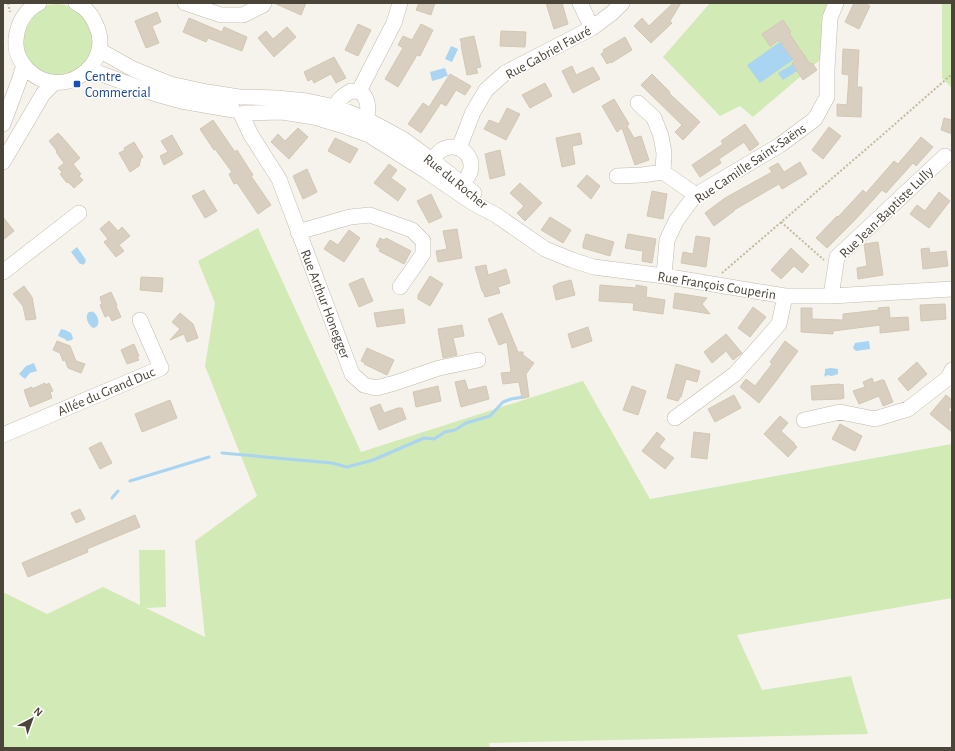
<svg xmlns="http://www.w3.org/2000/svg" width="955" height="751" font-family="'Alegreya Sans',sans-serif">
  <rect width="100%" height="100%" fill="#f6f3ec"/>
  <!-- green -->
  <path fill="#d2eab5" d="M710 3H831L821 59 753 117 740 106 720 116 663 57Z
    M942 3H952V88L942 78Z
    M21 40a36 36 0 1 1 72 0a36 36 0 1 1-72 0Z
    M258 228 361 452 583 381 650 499 952 444V598L737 635 762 690 851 676 868 734 489 743 490 748H3V592L47 614 103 587 140 605 139 550H165L166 607 146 608 205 637 195 541 257 496 205 366 215 303 198 261Z"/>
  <!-- water -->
  <path fill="#a9d4f2" d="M780 42 793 60 760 83 747 65Z
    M451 46 458 49 452 62 445 59Z
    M793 64 797 71 783 80 778 73Z
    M445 68 448 76 443 77V78L432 81 430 72Z
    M77 247 86 260 85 261 86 262 83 265 82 264H80L71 252Z
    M89 312C90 312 92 311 93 312 97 313 103 326 93 328 88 325 84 316 89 312Z
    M61 329 65 330 71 333 73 338 72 340 67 341 65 339 58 336Z
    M869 341 870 349 856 351 853 348 855 343Z
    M34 363 37 371 30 373 25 379 19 374 26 366Z
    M831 368 838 369V374L832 376 827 375 826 377 824 375 825 373V369Z"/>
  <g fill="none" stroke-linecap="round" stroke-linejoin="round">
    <!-- stream -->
    <path stroke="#a9d4f2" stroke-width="3" d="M222 453 332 463 347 467 373 460 424 438 434 439 445 432 455 430 466 423 490 416 503 402 511 399 524 397
      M130 481 209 457
      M112 498 118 491"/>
  </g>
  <!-- building -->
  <path fill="#d8cfc1" stroke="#d3c7b4" d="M274 3H306L301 15Z
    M419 3H435L431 15 416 10Z
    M546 3H562L568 24 554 29Z
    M673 3H681L670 21 672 23 651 43 634 26 642 18 649 26Z
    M854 3H864L870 6 859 29 845 22Z
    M157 12 161 22 152 26 159 43 146 48 135 21Z
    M189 18 222 32 224 27 247 37 242 51 208 38 206 42 183 32Z
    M783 20 791 32 789 33 810 64 812 63 817 70 803 80 792 63 795 62 779 40 770 46 762 34Z
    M358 24 371 30 358 56 345 50Z
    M421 24 433 30 420 56 417 55 398 87 385 79 403 48 398 45 403 36 412 40Z
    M287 27 296 37 274 57 258 38 266 31 273 39Z
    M501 31 526 32 525 47 500 46Z
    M474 36 481 67 476 68 478 73 467 75 461 45H462L460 39Z
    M625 37 632 50 611 63 610 62 607 64 601 54 604 52 603 50Z
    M843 49 859 50 857 87H862L861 117 837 116V104L847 105 849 75 842 74Z
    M334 57 346 78 336 83 331 74 314 83 312 79 308 81 304 72Z
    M572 66 576 75 593 67 600 79 573 93 562 71Z
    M450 74 471 86 465 95 456 90 446 106 441 103 421 133 408 124 423 103 429 107Z
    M652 74 670 92 669 93 700 122 683 140 675 132 682 125 641 85Z
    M545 83 552 96 530 108 522 95Z
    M614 99 629 124 627 126 634 138 641 136 649 160 635 165 622 128 617 132 602 106Z
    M507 108 520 114 506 140 484 129 489 120 499 124Z
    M944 118 952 120V134L941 130Z
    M213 120 235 152 237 150 253 175 251 176 271 205 258 214 237 183 234 184 229 174 232 172 215 149 214 150 200 129Z
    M745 124 759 144 750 151 744 142 719 159 721 163 700 177 692 165 723 144 721 141Z
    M829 127 841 136 823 159 812 150Z
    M298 128 308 137 289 159 271 142 278 134 285 141Z
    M58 133 62 137 80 158 73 164 81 174 79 176 83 180 74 188 68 182 67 183 60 174 62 172 58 168 64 163 56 152 57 151 49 141Z
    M580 133 582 144 572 146 575 164 562 167 556 138Z
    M172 135 183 154 164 165 160 156 168 152 161 141Z
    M921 137 933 147 916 166 913 163 886 193 882 190 854 221 827 248 816 238 837 216 838 217 863 190 866 193 894 161 898 164Z
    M335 138 358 149 350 163 328 151Z
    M134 142 143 157 141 158 139 166 130 172 119 153 125 150 124 148Z
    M500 150 505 175 490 179 485 154Z
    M800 162 807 174 782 189 779 184 734 210V211L714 226 705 213 725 198 772 172 769 168 778 163 784 172Z
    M389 164 397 170 391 178 406 189 398 201 374 183Z
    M307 169 317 192 303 199 293 176Z
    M587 175 600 186 591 199 577 186Z
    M520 183 542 203 525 221 517 213 524 206 510 193Z
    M204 190 217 211 205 218 192 196Z
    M652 191 667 194 663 219 647 216Z
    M939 192 950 201 929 228 910 214 917 205 925 211Z
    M431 194 442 217 429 223 417 201Z
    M3 217 14 231 3 240Z
    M550 217 571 230 563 243 541 230Z
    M109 221 118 231 122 227 130 236 119 245 124 251 116 257 104 242 108 239 100 229Z
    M457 229 462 258 438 262 436 251 447 249 443 231Z
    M349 230 360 238 344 262 324 249 330 240 338 245Z
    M586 234 614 242 610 256 583 248V244Z
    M628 234 656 239 652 263 642 261 643 251 625 248Z
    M696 236 710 238 706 267 681 263 683 252 693 254Z
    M380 238 384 240 386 238 411 251 404 264 379 251 380 249 376 246Z
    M878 242 883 275 858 279 857 268 867 266 864 244Z
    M791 248 809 265 802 273 794 266 781 279 771 270Z
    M929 248 930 253 946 251 948 266 923 269 921 249Z
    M486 265 488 275 506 269 510 283 498 287 500 293 485 297 483 291H482L475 267Z
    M430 276 443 284 430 306 418 299V295Z
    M141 277 163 278 162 292 140 290Z
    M363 278 373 301 359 307 349 284Z
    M571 280 575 295 556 300 553 286 559 283Z
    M600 285 636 288V285L647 287 646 297 665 300 663 314 633 310 634 303 599 301Z
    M24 286 32 297 36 319 26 320 23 306 13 294Z
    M111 292 117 305 116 306 121 317 112 321 109 315 105 317 100 305 102 304 100 297Z
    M675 293 707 298 702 304 710 314 673 308Z
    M945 304 946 319 921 321 920 305Z
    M753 307 766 317 750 337 738 328Z
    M889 307 890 318 908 317 909 330 880 333V325L833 331V334L801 332V308H812V319L843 320V314L879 310 878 308Z
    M403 309 405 323 377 327 374 313Z
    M180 313 193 324 198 338 187 342 184 334 170 340 180 329 172 322Z
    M502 313 518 352H523V355L534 363 526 374 529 397 522 398 519 382 503 384 501 373 511 372 507 342 499 345 488 319Z
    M462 325 464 336 453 338 457 355 443 358 438 329Z
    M588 327 592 341 572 348 568 334Z
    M726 334 742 353 733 360 726 351 712 363 704 352Z
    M57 341 70 346 76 361 85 364 81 373 68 368 65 360 63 361 60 353 53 350Z
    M785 341 798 351 776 381 759 403 740 387 746 379 755 386 772 364 770 362Z
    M134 344 139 356 137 357 139 360 127 364 121 350Z
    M367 348 394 360 387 375 364 364 365 363 361 361Z
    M917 362 927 374 908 391 898 379Z
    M676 364 700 371 697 382 686 379 681 397H680L678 401 667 398Z
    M872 378 874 383 881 380H884L893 402 883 406 879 396 859 404 853 391 865 387 863 382Z
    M465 380 468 390 486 386 489 399 461 407 455 382Z
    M45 383 46 385 49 383 53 391 50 392 52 398 30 407 24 390 32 387V389Z
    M840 384V385L843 384 844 398 841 399 812 400 811 386Z
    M438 386 441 401 416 407 413 392Z
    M632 386 646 391 638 415 623 410Z
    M734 395 741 408 715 422 708 409Z
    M946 395 952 400V405L948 410 952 413V432L930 414Z
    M170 400 177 418 142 432 135 414Z
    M380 404 384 413 398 408H402L406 419 379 430 370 408Z
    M780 416 788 423 781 431 795 444H794L797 447 788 457 764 434Z
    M840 424 862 436 855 451 832 439Z
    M657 432 665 439 659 447 674 458 665 469 642 451Z
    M694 432 710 434 707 459 691 457Z
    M101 442 112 463 100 469 89 448Z
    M80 509 85 519 76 523 71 513Z
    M135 515 140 527 87 549 88 552 28 577 22 563Z"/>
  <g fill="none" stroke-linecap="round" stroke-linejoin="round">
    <!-- minor casing -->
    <g stroke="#c2bbae" stroke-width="16">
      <path id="minor" d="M39 3C25 10 17 24 16 40 15 51 20 62 28 70 61 103 115 65 96 25 92 15 85 7 76 3
        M185 3 221 15H243L263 5 264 3
        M580 3 592 28
        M99 50 133 69 170 84 207 92 239 97
        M88 69 156 94 181 101 233 110
        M351 91C353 91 358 91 360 92 370 97 371 120 360 124 356 126 349 125 344 126L334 116C335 102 339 98 351 91Z
        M359 91 394 23 400 3
        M244 97 277 98 307 101 335 107 366 119 403 139 433 161 474 193
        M638 103 654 118 661 136 664 153 663 172
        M244 113 282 112 314 117 344 126 369 135 426 171 473 203 496 215 545 249 572 260 594 267 664 276 785 296H831L952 289
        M241 114 251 135 279 179 352 374 364 385 376 388 395 383 439 368 478 360
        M3 124 19 81 24 65
        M433 166a19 19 0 1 1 38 0a19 19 0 1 1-38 0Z
        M459 148 473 112 486 90 505 73 592 28 612 13 622 3
        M3 162 43 94 54 83
        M617 176 642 175 663 172 696 195
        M298 232 350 217 370 215 412 230 423 241V254L400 287
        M3 272 79 213
        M664 276 667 240 676 221 687 206 696 195 780 145 815 119 827 97V69L830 18 836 3
        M831 296 837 257 945 156
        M675 418 735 374 779 324 785 296
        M804 420 840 412 875 419 908 409 948 378 952 370
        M3 435 161 368 140 320"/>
    </g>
    <!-- path -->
    <path stroke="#c4b79f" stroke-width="2" stroke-dasharray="2 2" stroke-linecap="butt" d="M8 3 10 12
      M781 222 824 260
      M722 273 879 138 952 74"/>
    <!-- minor -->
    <use href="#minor" stroke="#fff" stroke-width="15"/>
  </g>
  <!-- markers -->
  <rect fill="#1a4fb4" stroke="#fff" stroke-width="1.5" x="73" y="80" width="8" height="8" rx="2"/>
  <g text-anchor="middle" stroke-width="3" stroke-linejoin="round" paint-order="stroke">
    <!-- street labels -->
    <g font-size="14" fill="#4b4439" stroke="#fff">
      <text transform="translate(548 52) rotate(-29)" y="5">Rue Gabriel Fauré</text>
      <text transform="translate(750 163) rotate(-34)" y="5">Rue Camille Saint-Saëns</text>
      <text transform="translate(456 181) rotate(39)" y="5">Rue du Rocher</text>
      <text transform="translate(886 212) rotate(-44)" y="5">Rue Jean-Baptiste Lully</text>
      <text transform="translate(717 285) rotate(9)" y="5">Rue François Couperin</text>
      <text transform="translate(326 304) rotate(69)" y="5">Rue Arthur Honegger</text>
      <text transform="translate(106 391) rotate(-23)" y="5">Allée du Grand Duc</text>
    </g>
    <!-- transit labels -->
    <g font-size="14" fill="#164399" stroke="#fff" text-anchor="start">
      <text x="85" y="81">Centre<tspan x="85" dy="16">Commercial</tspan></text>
    </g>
  </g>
  <!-- border -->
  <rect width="955" height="751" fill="none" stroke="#4b4439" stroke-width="8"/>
  <!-- north arrow -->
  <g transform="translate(32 719) rotate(41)" stroke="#ffffff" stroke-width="3" paint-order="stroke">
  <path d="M0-3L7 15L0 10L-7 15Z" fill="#4b4439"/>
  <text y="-6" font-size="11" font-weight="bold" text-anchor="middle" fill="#4b4439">N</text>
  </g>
</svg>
